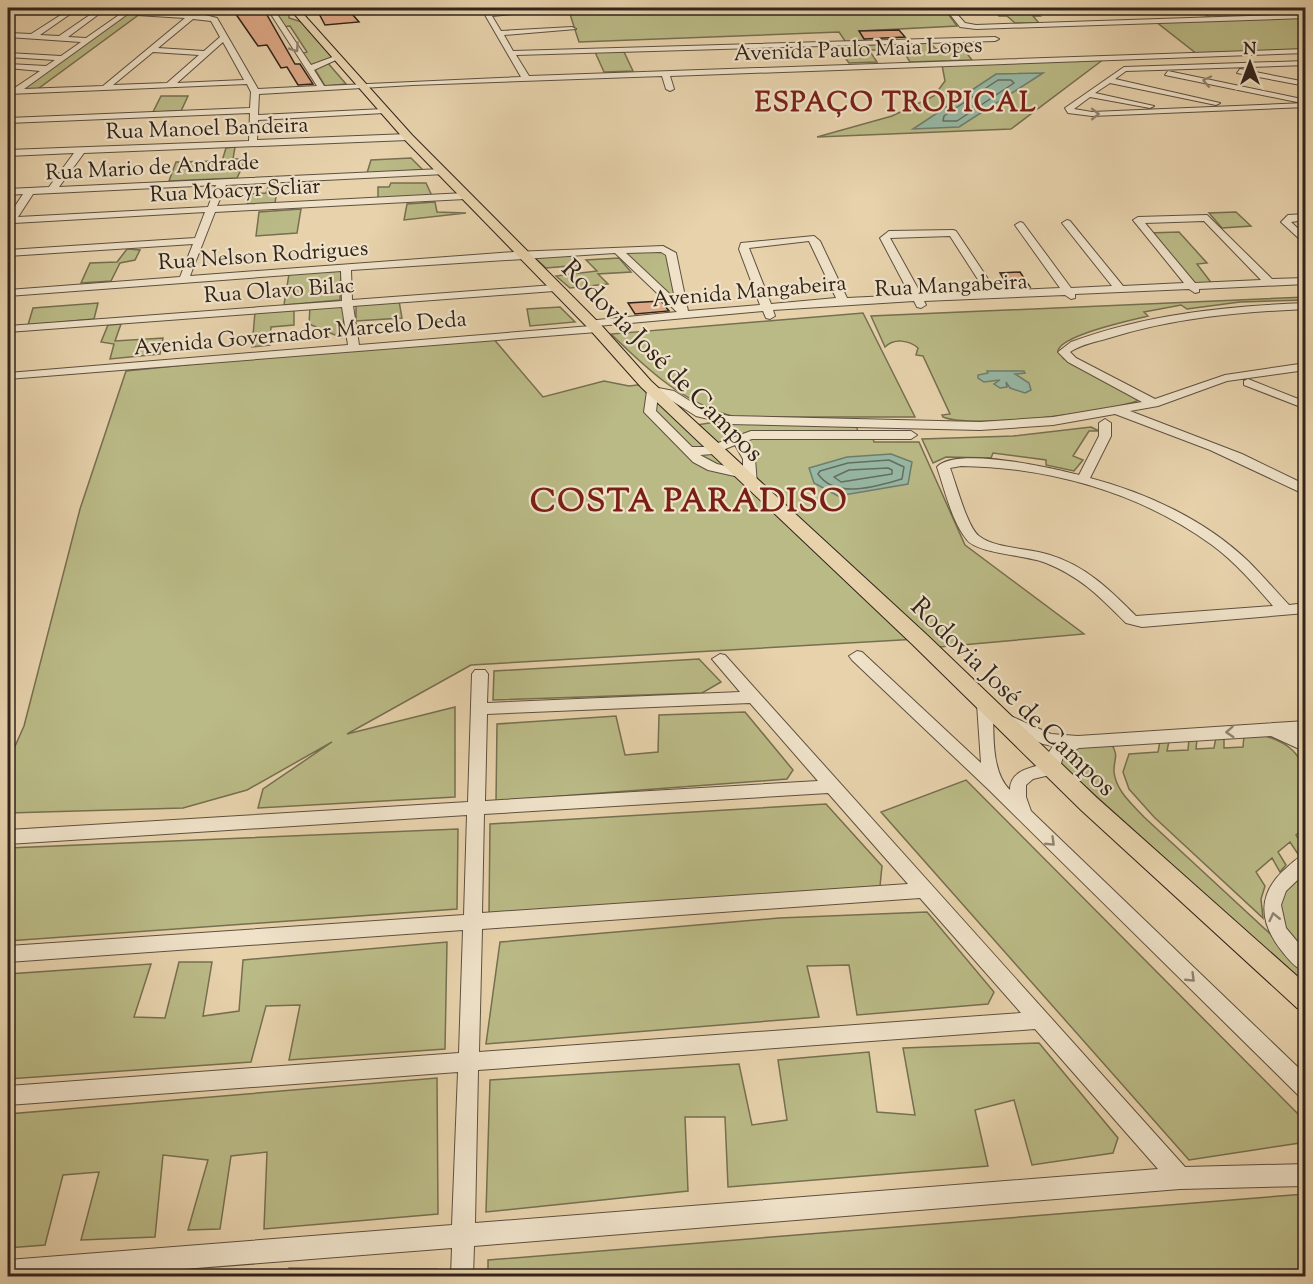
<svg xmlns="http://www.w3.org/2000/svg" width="1313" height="1284" font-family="'Sorts Mill Goudy',serif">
  <rect width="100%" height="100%" fill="#e7d2ac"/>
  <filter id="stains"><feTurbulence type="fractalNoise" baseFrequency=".00333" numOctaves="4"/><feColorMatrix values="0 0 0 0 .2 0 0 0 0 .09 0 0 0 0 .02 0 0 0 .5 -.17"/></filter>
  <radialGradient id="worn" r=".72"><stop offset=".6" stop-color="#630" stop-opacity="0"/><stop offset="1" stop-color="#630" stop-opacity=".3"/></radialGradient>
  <!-- green -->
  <path fill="#baba86" stroke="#766f50" stroke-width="1.5" fill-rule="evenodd" d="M133 8H148L35 91 15 92Z
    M271 8H294L289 13V18L308 24 335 57 309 69 299 54 307 52 290 26 282 27Z
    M568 8H944L957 26 860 31 868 44H847L839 32 579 42Z
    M1276 8 1288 16 1305 15V51L1197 54 1155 21 1209 17 1200 10Z
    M1033 9 1040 16H1033L1039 23H1015L1007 16H999L994 10Z
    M930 43 936 49 962 47 972 60 910 62 899 44Z
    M888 44 892 50H869L877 62 849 63 836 46Z
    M595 52H624L633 71 604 72Z
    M1104 59 1011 129 817 137 892 116 934 96 945 81 942 65Z
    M327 62 346 84 325 86 314 68Z
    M161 96H188L181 111 153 112Z
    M235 147 233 159H246L237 178 169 181 176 162 222 161 226 148Z
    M411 158 423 170 367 173 371 160Z
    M278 183 275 203 247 204 252 194 266 193 269 184Z
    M391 183H426L432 196 378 198V187H389Z
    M435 202 437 212 466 213 404 220 407 204Z
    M301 209 297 233 256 236 259 212Z
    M1236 212 1251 226 1222 228 1209 213Z
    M1179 232 1207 263 1197 264 1213 285 1191 286 1148 233Z
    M127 249 140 250 135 260 120 263 111 281 81 283 90 263 117 262Z
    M617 250H668L683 312Z
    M574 255 581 265 546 268 535 258Z
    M619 258 631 272 598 274 608 284 570 288 556 276 597 271 586 260Z
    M341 271 340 300 284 305 289 274Z
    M1306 297 1305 300 1240 302 1187 309 1181 305 1144 312 1148 316C1132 320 1060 335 1058 351L1064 359 1137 395 1139 400C1110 413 971 429 943 417L942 415 950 414 923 356 916 355 918 348C909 340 894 338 885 347L871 316Z
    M399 301 402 318 356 321V305Z
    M98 303 94 319 28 325 33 308Z
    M345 305 342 338 309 324 310 307Z
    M560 307 575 322 530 326 527 309Z
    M294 308V325L271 327 270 345 252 347 255 312Z
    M863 313 915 417H736C684 404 649 371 611 334Z
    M121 324 115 341 163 338 160 354 110 359 114 344 101 342 108 325Z
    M492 337 543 397 604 381 629 386 646 384 690 426 729 420 856 426 858 431 872 435 874 442H919L965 545 1084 634 928 648 918 639 471 665 347 734 455 707V797L258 808 263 789 332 742 247 790 183 808 8 813V762L24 726 80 509 126 371 373 346ZM743 439 751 483 716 449Z
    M1091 427 1099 431H1089L1073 456 1083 460 1074 471 1046 465V460L993 453 991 458 946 457 933 463 922 439 1013 436Z
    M699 659 721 682 702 693 493 700 494 671Z
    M745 712 793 770 787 779 496 801 497 724 616 716 625 755 658 752 659 715Z
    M1257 734C1313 746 1305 776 1306 827L1296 835 1304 848 1298 854 1290 842 1278 852 1286 865 1280 872 1272 858 1256 872 1265 886 1261 899 1263 918 1154 817 1129 789 1123 772 1129 754 1158 752 1160 741H1169L1167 751 1188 750 1189 739H1197L1196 749 1214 748 1216 737 1224 736V748L1243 747 1244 735Z
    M1079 744H1111C1120 755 1113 761 1114 772 1116 791 1132 804 1144 817L1305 966V985L1056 760Z
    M966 780 1305 1121V1134L1300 1143 1189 1160 881 812Z
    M826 804 882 866 880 886 489 914 490 824Z
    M458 829 457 909 8 941V848Z
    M1305 861V964L1292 952 1273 897Z
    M927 912 994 992 988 1004 857 1015 849 965 807 966 819 1017 486 1044 500 942 779 918Z
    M447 942 445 1049 289 1060 300 1005 266 1006 251 1062 8 1079V974L151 964 134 1017 165 1018 179 962H212L203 1016 239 1011 243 960Z
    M1039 1043 1118 1138 1113 1153 1032 1165 1014 1100 975 1110 988 1166 728 1187 725 1117H685L688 1191 486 1212 490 1080 739 1064 752 1125 787 1120 778 1060 869 1052 877 1112 915 1115 903 1048Z
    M437 1078 438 1214 264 1229 267 1152 231 1156 220 1229 188 1230 208 1160 163 1155 155 1237 81 1240 99 1172 63 1175 45 1245 8 1248V1114Z
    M1305 1194V1276H488V1260Z
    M289 1268 437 1269V1276H289Z"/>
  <!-- water -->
  <path fill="#97b8a5" stroke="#6e7d6e" stroke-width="1.5" d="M1043 73 959 127 913 129 996 74Z
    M987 371H1024L1025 373 1015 374 1029 383 1031 390 1025 393 1010 388 1006 382 1007 387 1000 388 994 384 1000 380 984 382 978 378V375L988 373Z
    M891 454 912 462 908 484 838 496 814 483 809 468 847 457Z"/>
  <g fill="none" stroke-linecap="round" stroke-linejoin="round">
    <!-- shore -->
    <path stroke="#646e60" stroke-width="1.5" d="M998 80H1011L1014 83 957 121H943L944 116Z
      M889 460 904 467 902 479C877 486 836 500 818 474L820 471 848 463Z
      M888 468 892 470V474L841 482 834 477 849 470Z"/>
  </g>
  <!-- building -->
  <path fill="#dea987" stroke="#31241b" stroke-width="1.5" d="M251 8H263L295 64H300L313 84 298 85 287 67 281 68 267 45 258 46 233 10Z
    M316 8H347L359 22 325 25Z
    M899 30 905 37 864 39 859 31Z
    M1020 272 1030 287 1009 288 1000 273Z
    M661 301 669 311 635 314 628 303Z"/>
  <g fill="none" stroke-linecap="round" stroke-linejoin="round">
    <!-- minor casing -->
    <g stroke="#5e503f" stroke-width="2">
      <path id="minor" d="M8 8 73 10V12L40 35 59 36 100 8H107L68 37 86 38 129 8H136L24 89 103 86 185 18 137 15 139 12 205 15 217 18 258 89 317 86 267 8H273L311 65 338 55V59L314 70 324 86 521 77 481 8H487L490 12 550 8 553 10 492 16 501 31 572 27 576 29 504 35 513 51 995 37 999 39 995 41 516 55 529 76 1306 49V53L670 76 674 89 670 91 666 89 662 76 413 85 259 94 258 115 384 109 388 111 384 113 258 120 257 140 408 134 412 137 408 140 84 153 59 187 442 169 445 170V174L226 185 217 206 465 193 470 196 465 199 215 212 190 276 514 252 663 246 676 253 688 311 760 305 739 249 741 243 814 236 820 241 847 298 910 295 880 238 889 231 953 230 956 231 996 291 1060 288 1015 225 1020 222 1023 223 1071 288 1112 286 1062 223 1067 220 1070 221 1123 286 1184 283 1133 220 1138 217 1207 215 1272 279 1306 278V284L1199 289V292L1195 293 1189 289 1075 294V298L1071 299 1065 295 924 301 926 305 921 308 917 307 914 301 773 310 775 316 770 319 766 318 763 311 597 326 603 329 597 332 8 379V373L348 345 342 307 8 332V326L342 301 341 271 8 296V290L180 277 193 244 8 256V250L195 238 205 212 14 223 8 228V217L23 194 8 195V189L49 187 74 153 8 156V150L249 141 250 113 8 123V118L250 108 251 92 247 84 8 94V90L13 89 40 71 8 68V64L46 66 55 60 8 57V53L61 56 81 42 8 37V33L31 34 64 13 9 10ZM193 19 211 21 220 37 204 51 158 48ZM223 42 244 80 177 83ZM153 52 199 55 167 83 113 85ZM216 185 208 207 18 217 33 194ZM1204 221 1261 280 1195 283 1145 223ZM950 236 986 292 921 294 890 238ZM809 241 836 298 771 304 749 248ZM661 252 666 255 675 299 626 253ZM615 253 677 312 587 321 586 323 591 326 359 345 353 306 554 291 559 288 554 285 352 300 351 270Z
        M945 8H1043L1040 10 956 13 965 23 976 25 1306 14V18L976 29 960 27Z
        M1306 61V65L1126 71 1115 79 1220 103 1216 105 1110 83 1095 93 1154 106 1150 108 1090 97 1074 109 1092 112 1306 103V107L1092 116 1068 113 1065 108 1124 67Z
        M1240 69 1306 82V86L1237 73Z
        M1168 71 1297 98 1301 100 1297 102 1165 75Z
        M1306 214V220L1291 222 1306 236V245L1281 222 1288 215Z
        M1306 303V309C1239 312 1173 318 1109 338 1096 342 1082 344 1070 352L1076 358 1155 399 1225 375 1306 363V370L1227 381 1158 406 1130 411 1242 454 1306 485V495L1210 450 1115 414 1053 425 980 430 729 424 696 416 666 397 658 395 656 411 692 447H707L751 431H911L917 435 911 439H752L749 440 747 445 755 459 757 484 751 488 745 484 744 475 739 477 708 470 693 462 644 412 647 391 653 387 674 391 704 410 729 416 980 422 1053 417 1142 402 1068 362 1058 352 1071 342C1146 314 1227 306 1306 303ZM735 445 743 459V470L717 464 700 455 713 454Z
        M1248 379 1306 402V409L1244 385V381Z
        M1105 419 1111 423V436L1090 478C1147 493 1205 520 1248 561 1262 575 1275 590 1289 605L1306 603V613L1142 627 1126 623C1100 597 1081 577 1046 563 1028 555 978 554 967 540 951 520 945 490 937 467 956 446 1052 468 1079 475L1099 436V423ZM961 466C1049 467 1141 493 1212 545 1235 562 1254 584 1273 606L1136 616C1110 590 1086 566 1050 555 1031 548 995 549 979 536 967 527 956 483 950 468Z
        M857 651 862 652 981 763 977 704 979 700H991L993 704C994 730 990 771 1010 790 1010 771 1029 768 1044 764L1047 755 1053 746 1043 744 1000 724 998 720 1000 716 1006 714 1051 734 1078 736 1306 721V733H1298L1306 738V752L1271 736 1079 748 1063 757 1058 773 1033 779 1026 785V797L1031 811 1306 1075V1098L1299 1096 989 790 852 660 849 656Z
        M720 654 725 655 1185 1167 1306 1164V1186L1180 1189 474 1246 473 1276H451L452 1248 95 1276H8V1260L452 1225 458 1072 8 1105V1086L459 1053 463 930 8 962V946L464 915 467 815 8 844V830L468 802 472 674 475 670H485L488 674 487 703 740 692 712 659ZM750 703 818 781 485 801 487 714ZM828 793 908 884 482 913 484 814ZM920 898 1021 1013 479 1052 482 929ZM1035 1029 1158 1169 475 1223 478 1070Z
        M1306 854V872L1286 891 1281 905 1286 928 1306 952V972C1295 968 1288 959 1281 950 1260 923 1257 896 1283 871 1290 865 1297 857 1306 854Z"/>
    </g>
    <!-- major casing -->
    <g stroke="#31241b" stroke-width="2">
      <path id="major" d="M289 8H298L412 135 602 326 651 381 926 634 1097 798 1306 984V1011L1297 1008 1081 810 912 644 641 387 592 332 404 139Z"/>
    </g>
    <!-- minor -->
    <use href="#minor" fill="#efe2c9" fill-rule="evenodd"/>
    <!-- major -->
    <use href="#major" fill="#e7d2ac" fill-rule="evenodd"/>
  </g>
  <!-- one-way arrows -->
  <defs><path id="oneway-chevron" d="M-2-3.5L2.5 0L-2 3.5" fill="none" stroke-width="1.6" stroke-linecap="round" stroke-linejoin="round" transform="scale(1.5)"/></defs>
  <g stroke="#908372">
    <use href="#oneway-chevron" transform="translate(295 48) rotate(55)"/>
    <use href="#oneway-chevron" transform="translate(1207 81) rotate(-168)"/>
    <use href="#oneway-chevron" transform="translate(1095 114)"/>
    <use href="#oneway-chevron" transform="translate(1230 732) rotate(176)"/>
    <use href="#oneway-chevron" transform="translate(1051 842) rotate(44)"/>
    <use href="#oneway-chevron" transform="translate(1274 917) rotate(-103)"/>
    <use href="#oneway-chevron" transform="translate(1191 978) rotate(44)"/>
  </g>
  <g text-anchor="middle" stroke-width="4.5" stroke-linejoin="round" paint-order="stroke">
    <!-- far-street labels -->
    <g font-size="22" fill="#31241b" stroke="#efe2c9">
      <text transform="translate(858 48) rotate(-2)" y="8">Avenida Paulo Maia Lopes</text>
      <text transform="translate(207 127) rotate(-2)" y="8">Rua Manoel Bandeira</text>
      <text transform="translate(152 166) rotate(-3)" y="8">Rua Mario de Andrade</text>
      <text transform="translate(235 189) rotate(-3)" y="8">Rua Moacyr Scliar</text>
      <text transform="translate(263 254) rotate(-4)" y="8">Rua Nelson Rodrigues</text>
      <text transform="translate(951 284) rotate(-3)" y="8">Rua Mangabeira</text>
      <text transform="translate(279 289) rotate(-4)" y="8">Rua Olavo Bilac</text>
      <text transform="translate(749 290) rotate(-5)" y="8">Avenida Mangabeira</text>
      <text transform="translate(300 332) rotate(-5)" y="8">Avenida Governador Marcelo Deda</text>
    </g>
    <!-- street labels -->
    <g font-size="26" fill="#31241b" stroke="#efe2c9">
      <text transform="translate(663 360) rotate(45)" y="9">Rodovia José de Campos</text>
      <text transform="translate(1014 696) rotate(44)" y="9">Rodovia José de Campos</text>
    </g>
    <!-- far-district labels -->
    <g font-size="27" font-weight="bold" letter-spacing="1.5" fill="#7a1f14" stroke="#efe2c9">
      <text x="896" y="111">ESPAÇO TROPICAL</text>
    </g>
    <!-- district labels -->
    <g font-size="32" font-weight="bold" letter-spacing="1.5" fill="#7a1f14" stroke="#efe2c9">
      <text x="689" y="511">COSTA PARADISO</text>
    </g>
  </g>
  <!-- margin -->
  <rect width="1313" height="1284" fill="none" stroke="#e7d2ac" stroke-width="30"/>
  <rect x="9" y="9" width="1295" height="1266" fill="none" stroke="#31241b" stroke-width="3"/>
  <rect x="15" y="15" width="1283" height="1254" fill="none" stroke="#31241b" stroke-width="1.5"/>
  <!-- north arrow -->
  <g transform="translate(1250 63)" stroke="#efe2c9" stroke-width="4.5" paint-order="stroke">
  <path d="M0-4.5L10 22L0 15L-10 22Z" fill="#31241b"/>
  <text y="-9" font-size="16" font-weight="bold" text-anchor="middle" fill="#31241b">N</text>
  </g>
  <rect width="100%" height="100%" filter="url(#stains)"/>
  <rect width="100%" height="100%" fill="url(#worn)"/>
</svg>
